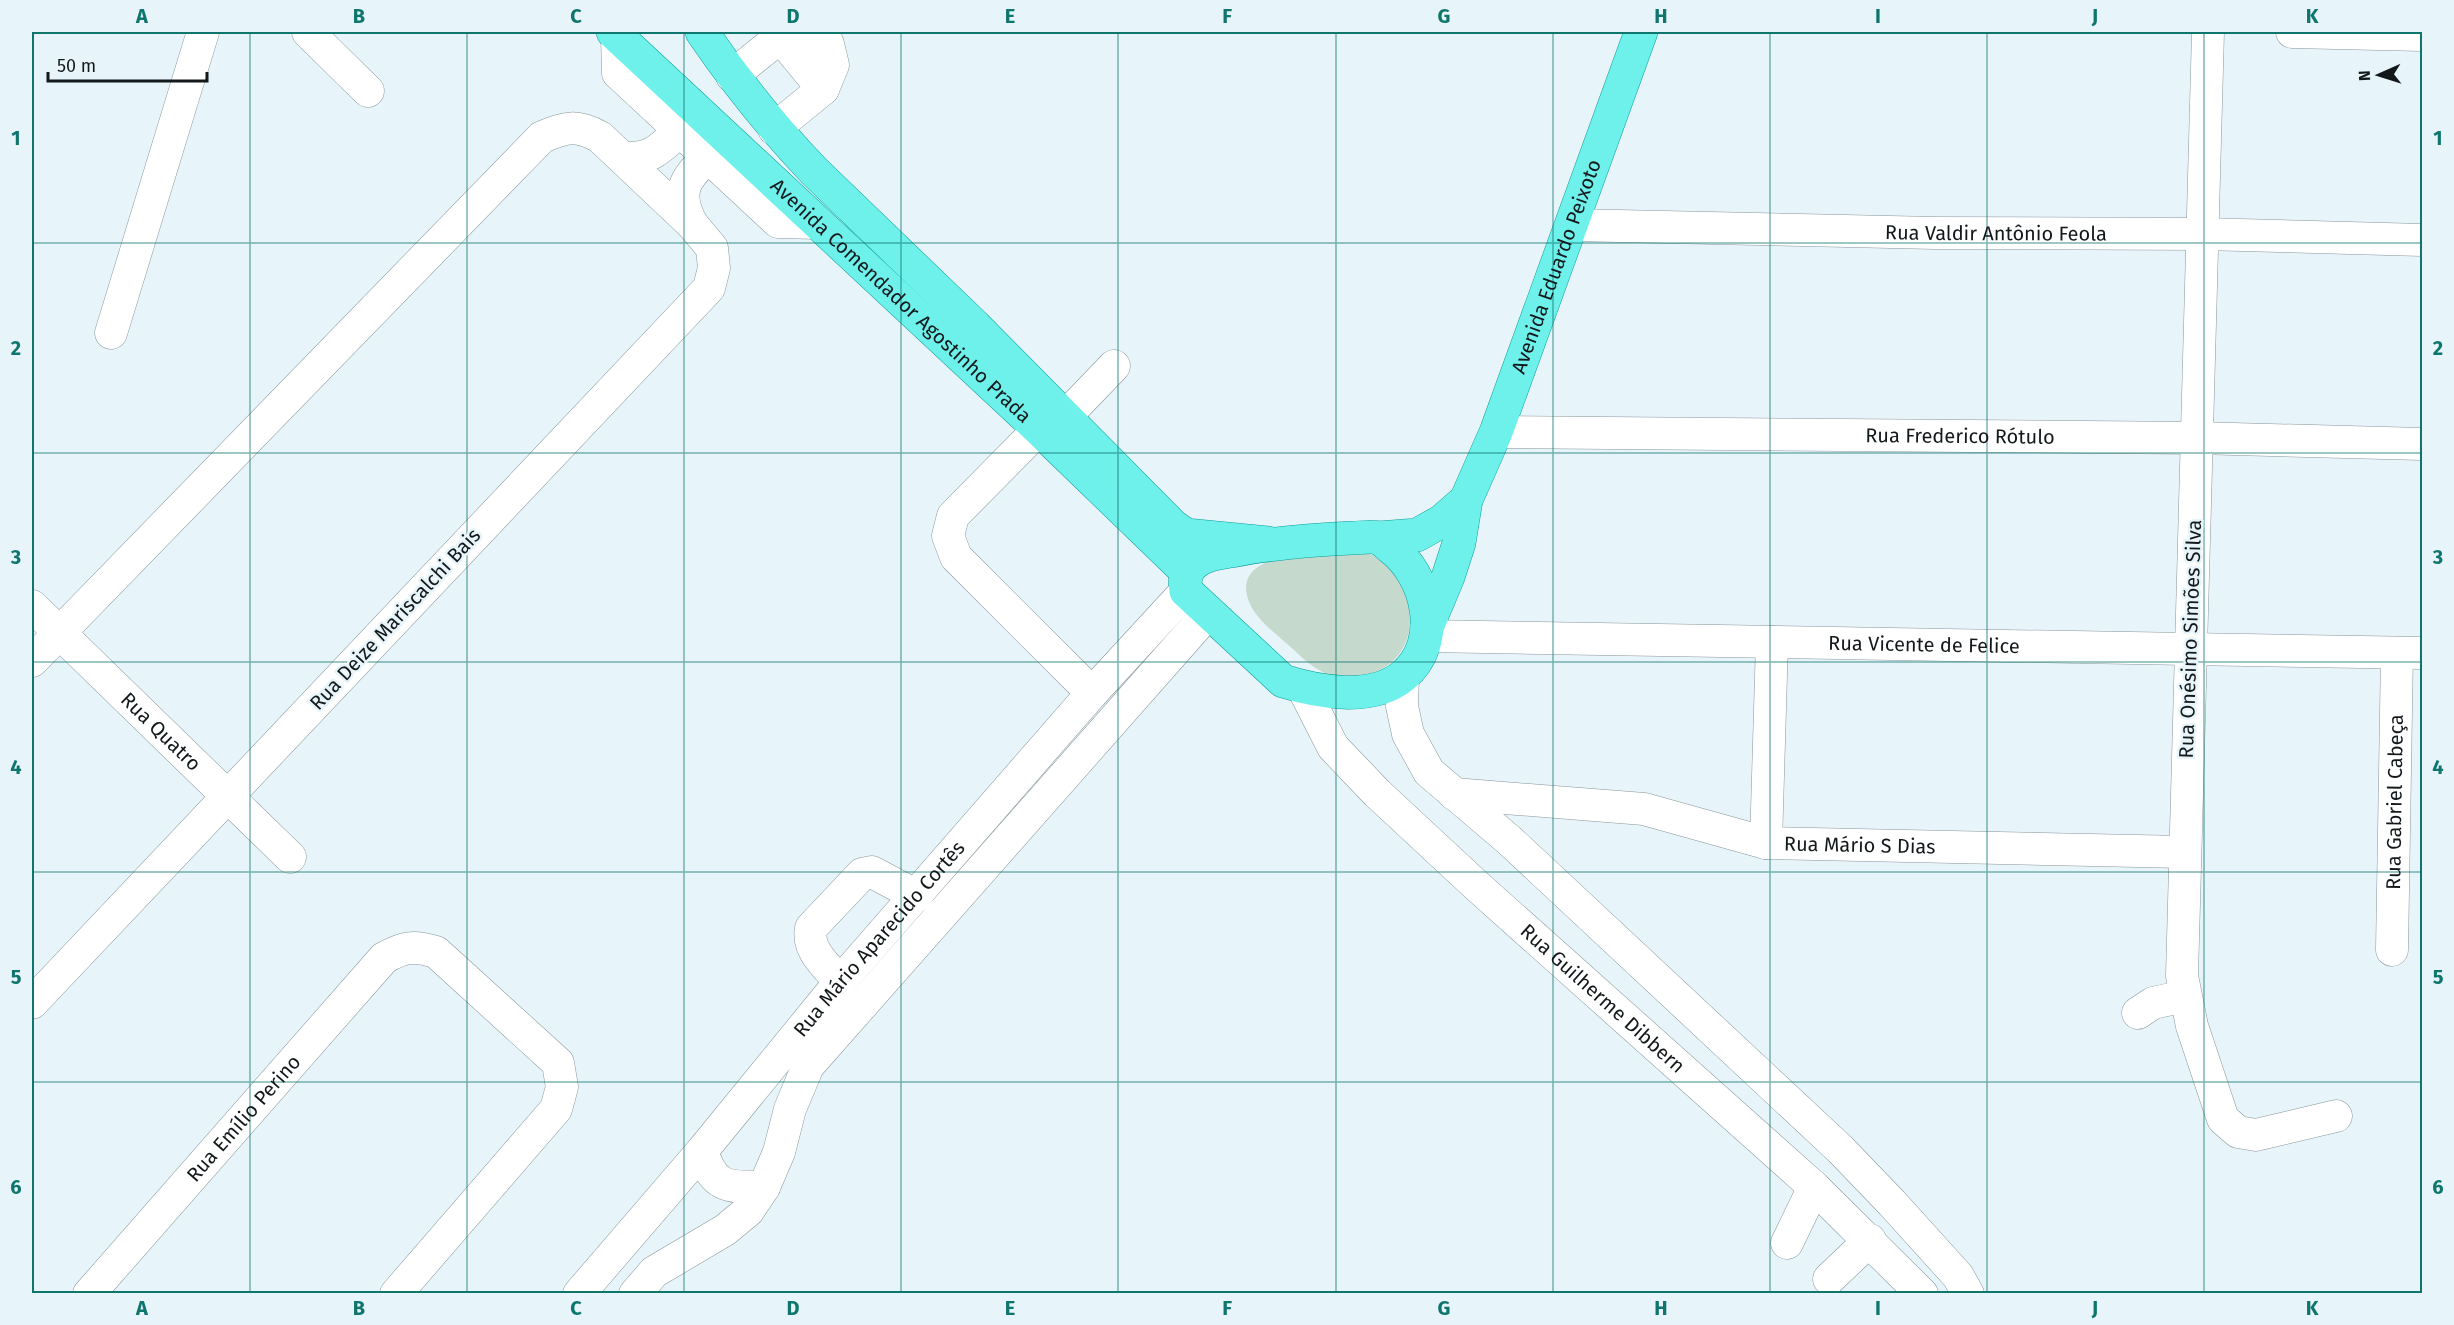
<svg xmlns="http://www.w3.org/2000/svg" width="2454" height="1325" font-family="'Fira Sans',sans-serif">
  <rect width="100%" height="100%" fill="#e7f5fa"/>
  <!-- green -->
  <path fill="#c5d9cd" d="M1351 552C1358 553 1367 552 1373 555 1421 583 1426 660 1366 675 1334 684 1316 671 1294 650 1279 636 1254 619 1248 599 1232 549 1322 554 1351 552Z"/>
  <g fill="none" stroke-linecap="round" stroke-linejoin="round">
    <!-- minor casing -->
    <g stroke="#89969a" stroke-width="33">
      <g id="minor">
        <path d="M308 32 368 91"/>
        <path d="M2208 32 2182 976 2192 1026 2223 1119 2238 1132 2256 1135 2336 1116"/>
        <path d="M2292 32 2422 35"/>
        <path d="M617 36 618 73 778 222 818 223"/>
        <path d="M780 37 823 89"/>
        <path d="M732 76 780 37 808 39 828 44 833 65 823 89 774 129"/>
        <path d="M622 157C650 161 660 149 679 131"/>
        <path d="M692 224C675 193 684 179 708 157"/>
        <path id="s1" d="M1572 225 1935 233 2203 234 2422 240"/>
        <path d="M111 333 203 32"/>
        <path d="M1066 416 1114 366"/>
        <path d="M1039 429 953 516 948 536 956 557 1092 693"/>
        <path id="s2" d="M1496 432 2197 438 2422 444"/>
        <path id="s3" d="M32 606 290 857"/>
        <path id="s4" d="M1426 636 2422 653"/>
        <path d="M32 661 542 137C567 127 576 124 600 137L692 224 712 248 714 268 709 288 32 1003"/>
        <path d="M1403 676 1402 706 1408 734 1429 772 1509 840 1840 1149 1892 1203 1958 1276 1968 1294"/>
        <path id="s5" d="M1303 688 1333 747 1377 793 1477 886 1814 1187 1922 1294"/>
        <path id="s6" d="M1454 794 1644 809 1766 843 2184 852"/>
        <path d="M1766 843 1772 642"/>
        <path id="s7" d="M2392 950 2397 653"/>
        <path d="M840 982C827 966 806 950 811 928L862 874 872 872 917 896"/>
        <path d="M2138 1013 2153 1003 2185 996"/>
        <path d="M702 1151C714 1189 728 1187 764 1187"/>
        <path d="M1787 1243 1814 1187"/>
        <path d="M1829 1279 1870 1240"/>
        <path id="s8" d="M89 1294 384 958C404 947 413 945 436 952L558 1063 562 1087 556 1109 396 1294"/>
        <path id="s9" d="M579 1294 702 1151 840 982 1092 693 1186 591"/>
        <path d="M635 1294 654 1272 725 1230 748 1211 764 1187 779 1152 790 1109 808 1066 1209 612"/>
      </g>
    </g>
    <!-- major casing -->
    <g stroke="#0f9e99" stroke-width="34">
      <g id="major">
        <path id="s10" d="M613 32 1039 429 1187 572"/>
        <path d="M702 32C736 82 772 127 814 171L975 326 1173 526 1186 535 1268 543"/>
        <path d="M1351 538C1359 538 1372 536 1379 538 1382 540 1387 544 1390 547 1428 575 1444 642 1403 676 1372 702 1318 692 1283 681L1186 591C1184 579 1186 569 1196 562 1205 554 1219 553 1231 551 1271 543 1310 540 1351 538Z"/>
        <path d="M1378 538 1417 535 1442 521 1466 500"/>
        <path id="s11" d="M1427 627 1448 577 1459 543 1466 500 1496 432 1641 32"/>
      </g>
    </g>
    <!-- minor -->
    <use href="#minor" stroke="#fff" stroke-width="32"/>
    <!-- major -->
    <use href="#major" stroke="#6ef0eb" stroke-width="33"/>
  </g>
  <!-- grid -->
  <path fill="none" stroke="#0f766e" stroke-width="1.5" stroke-opacity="0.55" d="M250 32V1294M467 32V1294M684 32V1294M901 32V1294M1118 32V1294M1336 32V1294M1553 32V1294M1770 32V1294M1987 32V1294M2204 32V1294M32 243H2422M32 453H2422M32 662H2422M32 872H2422M32 1082H2422"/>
  <g text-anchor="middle" stroke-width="5" stroke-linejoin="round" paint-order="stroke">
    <!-- street labels -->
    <g font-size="20" fill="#13181a" stroke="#e7f5fa">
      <text dy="7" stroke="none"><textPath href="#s1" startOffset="424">Rua Valdir Antônio Feola</textPath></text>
      <text dy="7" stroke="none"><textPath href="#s11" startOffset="384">Avenida Eduardo Peixoto</textPath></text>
      <text dy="7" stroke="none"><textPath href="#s10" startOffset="394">Avenida Comendador Agostinho Prada</textPath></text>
      <text dy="7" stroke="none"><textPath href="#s2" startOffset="464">Rua Frederico Rótulo</textPath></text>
      <text transform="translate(395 619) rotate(-47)" y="7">Rua Deize Mariscalchi Bais</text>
      <text transform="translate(2190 639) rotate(-88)" y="7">Rua Onésimo Simões Silva</text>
      <text dy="7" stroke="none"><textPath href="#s4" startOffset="498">Rua Vicente de Felice</textPath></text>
      <text dy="7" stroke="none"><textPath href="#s3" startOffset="180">Rua Quatro</textPath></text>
      <text dy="7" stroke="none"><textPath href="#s7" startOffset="148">Rua Gabriel Cabeça</textPath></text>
      <text dy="7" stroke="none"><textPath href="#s6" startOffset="411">Rua Mário S Dias</textPath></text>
      <text dy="7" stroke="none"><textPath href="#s9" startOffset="465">Rua Mário Aparecido Cortês</textPath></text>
      <text dy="7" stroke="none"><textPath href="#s5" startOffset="435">Rua Guilherme Dibbern</textPath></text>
      <text dy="7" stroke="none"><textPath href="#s8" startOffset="234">Rua Emílio Perino</textPath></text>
    </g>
  </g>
  <!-- border -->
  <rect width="2454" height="1325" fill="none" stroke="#e7f5fa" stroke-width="66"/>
  <!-- north arrow -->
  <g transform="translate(2379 75) rotate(267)" stroke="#e7f5fa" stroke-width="4.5" paint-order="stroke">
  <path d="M0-4.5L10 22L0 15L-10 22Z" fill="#13181a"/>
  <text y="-9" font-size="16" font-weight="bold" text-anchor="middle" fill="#13181a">N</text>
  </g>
  <!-- scale -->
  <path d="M48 72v9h159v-9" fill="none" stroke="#13181a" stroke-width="3"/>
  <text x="57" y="72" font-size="18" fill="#13181a" stroke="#e7f5fa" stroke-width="4.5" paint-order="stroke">50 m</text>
  <rect x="33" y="33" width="2388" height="1259" fill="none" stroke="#0f766e" stroke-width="2"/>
  <g font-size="20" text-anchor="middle" font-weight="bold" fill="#0f766e">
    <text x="142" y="23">A</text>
    <text x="359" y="23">B</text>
    <text x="576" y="23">C</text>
    <text x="793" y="23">D</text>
    <text x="1010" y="23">E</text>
    <text x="1227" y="23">F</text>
    <text x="1444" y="23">G</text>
    <text x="1661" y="23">H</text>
    <text x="1878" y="23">I</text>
    <text x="2095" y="23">J</text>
    <text x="2312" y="23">K</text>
    <text x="16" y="145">1</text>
    <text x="2438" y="145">1</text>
    <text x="16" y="355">2</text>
    <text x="2438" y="355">2</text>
    <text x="16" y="564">3</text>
    <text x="2438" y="564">3</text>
    <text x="16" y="774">4</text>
    <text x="2438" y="774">4</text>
    <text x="16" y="984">5</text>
    <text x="2438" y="984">5</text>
    <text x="16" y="1194">6</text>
    <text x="2438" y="1194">6</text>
    <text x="142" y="1315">A</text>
    <text x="359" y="1315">B</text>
    <text x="576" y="1315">C</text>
    <text x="793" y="1315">D</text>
    <text x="1010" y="1315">E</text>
    <text x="1227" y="1315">F</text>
    <text x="1444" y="1315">G</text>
    <text x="1661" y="1315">H</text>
    <text x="1878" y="1315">I</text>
    <text x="2095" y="1315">J</text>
    <text x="2312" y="1315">K</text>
  </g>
</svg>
